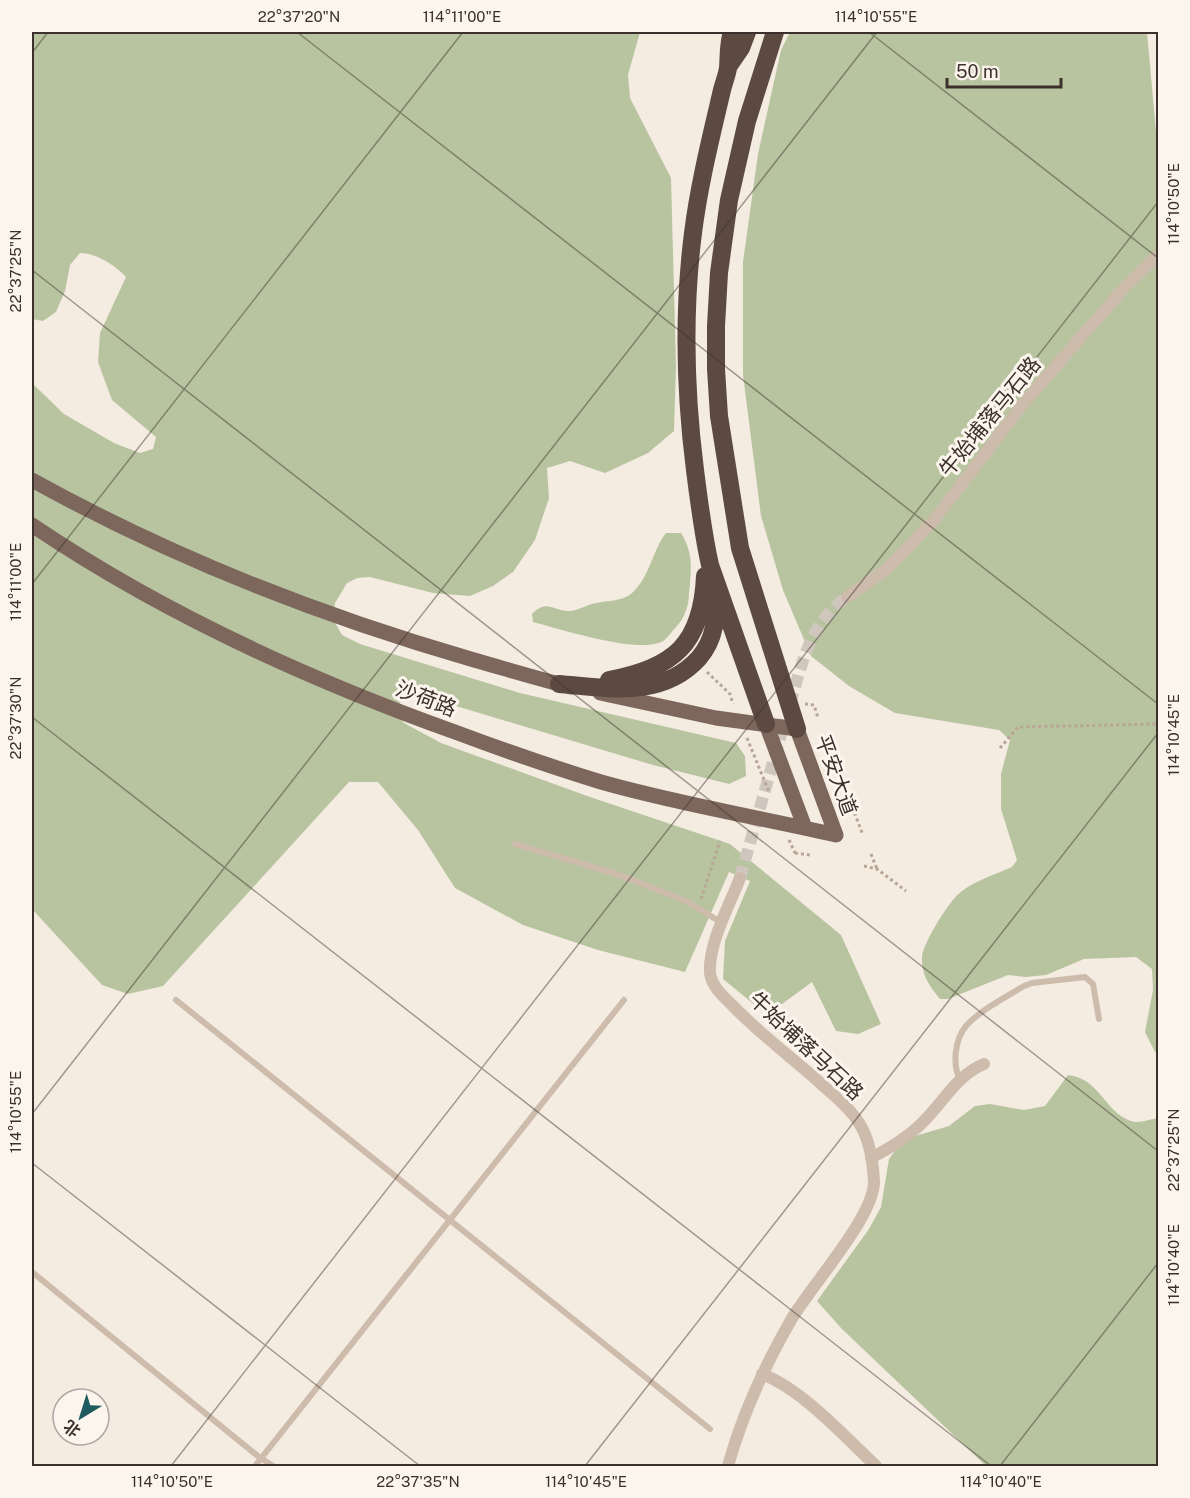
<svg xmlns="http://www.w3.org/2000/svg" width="1190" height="1498" viewBox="0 0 1190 1498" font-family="'Public Sans','Noto Sans SC',sans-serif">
<rect width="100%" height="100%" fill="#f4ebe1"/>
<!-- green -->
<path fill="#b8c4a0" d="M32,32H640L628,75L630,98L671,178L676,366L674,431L648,453L605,473L570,461L547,468L549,498L535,540L513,572L493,586L470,596L433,593L370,577L357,578L347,583L335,603L333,619L342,635L360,644L520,693L736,743L745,756L746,776L729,784L653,765L416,694H407L400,703L397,715L404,723L441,743L590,797L730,844L841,935L881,1024L858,1034L836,1031L812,982L767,1015L723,979L725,941L750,881L729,872L685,972L598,950L523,925L455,888L418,830L378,782H349L163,986L128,994L102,985L32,909V383L64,414L114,443L140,453L153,449L156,437L112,400L98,362L100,333L126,277C115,265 96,253 80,253L70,265L65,291L56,312L43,321L32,319Z
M790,32H1147L1158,154V1052H1155L1145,1032L1153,990L1152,969L1136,957L1084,959L1046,975L1026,977L1008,975L948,999H940C929,986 921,974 922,957C923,943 950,899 962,891C977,880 996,874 1012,867L1017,860L1001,809V774L1010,740L999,730L895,713L849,686L811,656L783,590L761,516L743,375V262L758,154L781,50Z
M666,533H681C694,553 691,571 689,594C689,606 684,619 676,627C672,631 668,638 663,641C640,655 560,629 533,622L532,614C547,598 554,612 570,611C580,610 588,604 597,603C609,600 621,602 632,593C650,577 652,551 666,533Z
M1068,1075C1101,1079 1104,1112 1131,1121C1138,1124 1151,1119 1158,1118V1466H986L842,1329L817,1301L869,1229L881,1207L889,1159L899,1145L912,1137L949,1126L975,1106L990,1104L1024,1110L1045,1106Z"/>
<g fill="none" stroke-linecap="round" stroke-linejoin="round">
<!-- street-tunnel -->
<path stroke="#cfc6bd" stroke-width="12" stroke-dasharray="12 6" stroke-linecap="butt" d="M790,704C802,664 810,622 847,597
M740,878L785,720"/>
<!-- path -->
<path stroke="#b9a596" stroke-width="3" stroke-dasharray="3 3" stroke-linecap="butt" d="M707,672L730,694L733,704
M805,704L814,705L818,718
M747,738L769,792
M1000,748L1018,727L1158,724
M833,757L863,835
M789,840L795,853
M795,853L810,855
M871,854L877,869
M864,866L877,869L906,891
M701,899L720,841"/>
<!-- lane -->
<path stroke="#cdbbac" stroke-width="6" d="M515,844L617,874L688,902L722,923
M176,1000L710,1429
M960,1079C952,1065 955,1039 966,1026C979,1011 1006,997 1024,986L1032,983L1085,977L1093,984L1099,1019
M32,1272L259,1457L273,1466
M255,1466L624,1000"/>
<!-- street -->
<path stroke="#cdbbac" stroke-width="12" d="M847,597L887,569L934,520L1023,404L1123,289L1158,255
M871,1158C890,1148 909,1137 924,1121C944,1101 957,1075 984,1064
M762,1374C802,1389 845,1437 876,1466
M728,1466C742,1415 764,1367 791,1320C810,1287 875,1216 874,1181C873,1163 870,1143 862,1128C852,1109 833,1095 818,1081C790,1056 759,1033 733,1006C723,996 712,987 710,973C708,944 730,904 740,878"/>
<!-- primary -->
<path stroke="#7d675c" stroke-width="15" d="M32,480C171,557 321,616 474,660C506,669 538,679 571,687
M32,525C162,613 307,679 455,732C503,750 552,767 601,782C678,804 758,817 836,835
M600,693L716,718L797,729L836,835
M766,724L805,828"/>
<!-- highway -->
<path stroke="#5c4a42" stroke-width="18" d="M732,32C728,44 729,55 728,68C727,75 724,82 722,90C711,137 699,185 693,233C683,312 685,391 695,470C699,502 703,534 710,565L766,724
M775,32L747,121L729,200L719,273L716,326V369L719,416L740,548L797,729
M728,67L741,48L747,32
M609,680C674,668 702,644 705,576
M559,684C608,688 662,699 699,658C715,639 717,618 715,593"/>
</g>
<!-- ticks -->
<path fill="none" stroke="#3b302b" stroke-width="1.5" stroke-opacity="0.45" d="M297,32L1158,704M869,32L1158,258M32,53L48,32M32,270L1158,1151M32,584L463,32M32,717L991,1466M32,1114L877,32M32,1163L420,1466M171,1466L1158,202M585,1466L1158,733M1000,1466L1158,1263"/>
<g text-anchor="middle" stroke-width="6" stroke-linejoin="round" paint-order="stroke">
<!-- street labels -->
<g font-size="21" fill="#3b302b" stroke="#fbf5ee">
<text transform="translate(990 417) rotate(-51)" y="7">牛始埔落马石路</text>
<text transform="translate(426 699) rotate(21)" y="7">沙荷路</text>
<text transform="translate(836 775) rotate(70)" y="7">平安大道</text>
<text transform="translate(806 1046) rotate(43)" y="7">牛始埔落马石路</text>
</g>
</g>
<!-- border -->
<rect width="1190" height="1498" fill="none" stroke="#fbf5ee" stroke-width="66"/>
<!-- north arrow -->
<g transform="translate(81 1417) rotate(218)"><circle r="28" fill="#fbf5ee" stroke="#aea6a0" stroke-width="1.5"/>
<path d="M0-4.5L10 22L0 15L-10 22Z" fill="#1f5a5e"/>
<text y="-9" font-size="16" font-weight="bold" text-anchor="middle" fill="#3b302b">北</text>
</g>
<!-- scale -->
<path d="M947 78v9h114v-9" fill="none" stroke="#3b302b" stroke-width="3"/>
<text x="956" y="78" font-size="18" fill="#3b302b" stroke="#fbf5ee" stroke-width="4.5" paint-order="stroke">50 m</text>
<rect x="33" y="33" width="1124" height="1432" fill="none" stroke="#3b302b" stroke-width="2"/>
<g font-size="15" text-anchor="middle" fill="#3b302b">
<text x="299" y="22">22°37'20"N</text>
<text x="462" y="22">114°11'00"E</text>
<text x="876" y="22">114°10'55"E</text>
<text transform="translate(1174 204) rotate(-90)" y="5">114°10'50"E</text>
<text transform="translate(16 271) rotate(-90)" y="5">22°37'25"N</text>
<text transform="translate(16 582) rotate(-90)" y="5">114°11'00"E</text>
<text transform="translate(16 718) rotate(-90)" y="5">22°37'30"N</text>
<text transform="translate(1174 735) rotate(-90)" y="5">114°10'45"E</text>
<text transform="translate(16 1112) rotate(-90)" y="5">114°10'55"E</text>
<text transform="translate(1174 1150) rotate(-90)" y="5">22°37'25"N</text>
<text transform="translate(1174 1265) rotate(-90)" y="5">114°10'40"E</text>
<text x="172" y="1487">114°10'50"E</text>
<text x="418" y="1487">22°37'35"N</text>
<text x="586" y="1487">114°10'45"E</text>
<text x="1001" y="1487">114°10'40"E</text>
</g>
</svg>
